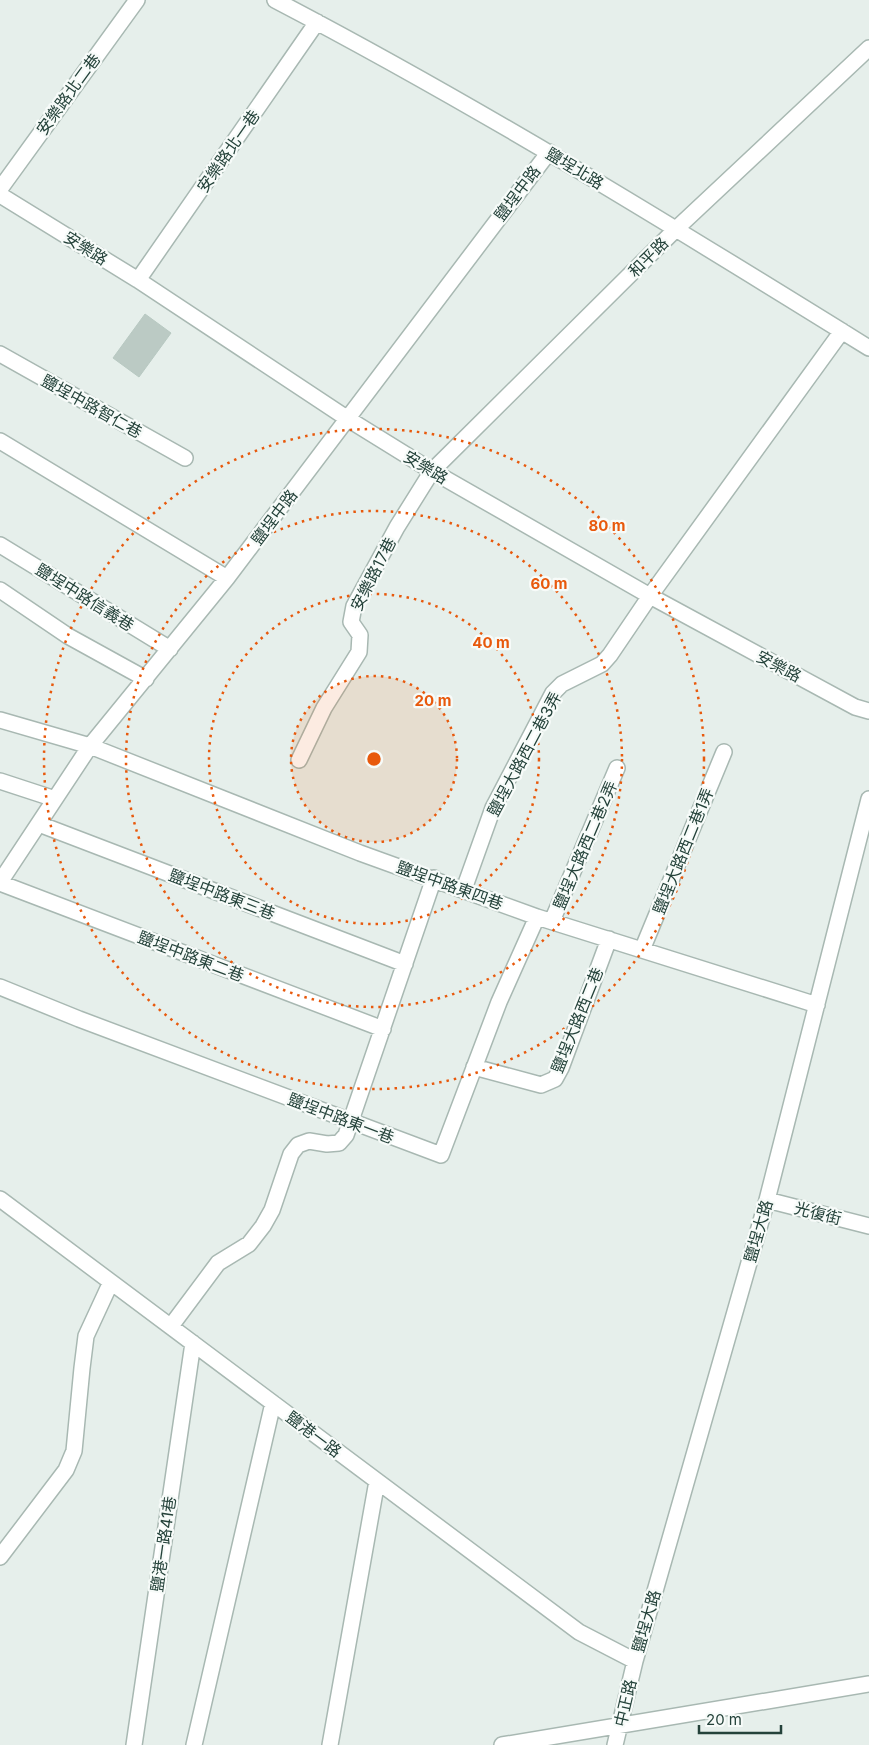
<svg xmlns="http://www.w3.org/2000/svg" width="869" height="1745" viewBox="0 0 869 1745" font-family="Inter,'Noto Sans TC',sans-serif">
<rect width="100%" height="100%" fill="#e6efeb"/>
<!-- building -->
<path fill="#bbcac4" stroke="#b8c9c2" d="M145,314L171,333L139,377L113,358Z"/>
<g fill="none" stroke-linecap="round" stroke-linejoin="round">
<!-- minor casing -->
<g stroke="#a8b8b2" stroke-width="18">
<path id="minor" d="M275,0C478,106 674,227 869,348
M0,189L137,0
M0,195L138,280L348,419L432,471L650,596L855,707L869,711
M138,280L317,22
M0,354L185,458
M0,441L227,578
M0,545L170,649
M0,590L68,636L146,679
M0,720L90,746L360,853L537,917L817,1005
M299,760L324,708L359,652L360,635L351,622L354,606L397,527L432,471L676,229L869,48
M0,781L55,799
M39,824L405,964
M0,882L90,746L227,578L549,152
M0,883L383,1029
M464,889L493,808L553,693L562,684L602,664L610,655L650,596L842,331
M552,921L617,768
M642,950L724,752
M0,987L79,1019L441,1155L499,1002L537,917
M474,1067L541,1085L555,1079L561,1068L609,939
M0,1199L579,1632L635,1661
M767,1200L869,1226
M171,1326L218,1263L249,1244L263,1226L272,1210L291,1154L298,1145L309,1141L327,1144L339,1143L346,1135L434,878
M0,1557L66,1470L74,1451L82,1368L86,1336L111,1282
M134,1745L193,1343
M194,1745L273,1403
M330,1745L377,1481
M502,1745L869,1684
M615,1745L635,1661L767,1200L869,799"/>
</g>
<!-- minor -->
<use href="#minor" stroke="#fff" stroke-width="15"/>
</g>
<!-- distance rings -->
<circle cx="374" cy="759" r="83" fill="#e8590c" fill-opacity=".12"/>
<g fill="none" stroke="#e8590c" stroke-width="2.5" stroke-dasharray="2.5 5">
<circle cx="374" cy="759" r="83"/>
<circle cx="374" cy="759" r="165"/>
<circle cx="374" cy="759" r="248"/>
<circle cx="374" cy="759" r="330"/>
</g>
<g text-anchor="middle" stroke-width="4.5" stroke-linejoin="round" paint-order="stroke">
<!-- street labels -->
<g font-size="16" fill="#24423a" stroke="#f7fbf9">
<text transform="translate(68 94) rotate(-54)" y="6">安樂路北二巷</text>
<text transform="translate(228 151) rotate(-55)" y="6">安樂路北一巷</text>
<text transform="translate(575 168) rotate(31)" y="6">鹽埕北路</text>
<text transform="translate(517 193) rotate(-53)" y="6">鹽埕中路</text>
<text transform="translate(86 248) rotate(32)" y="6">安樂路</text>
<text transform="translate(648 257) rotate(-45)" y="6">和平路</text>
<text transform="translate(92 406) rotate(29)" y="6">鹽埕中路智仁巷</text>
<text transform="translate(426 467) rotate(31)" y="6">安樂路</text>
<text transform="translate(274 517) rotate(-53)" y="6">鹽埕中路</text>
<text transform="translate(373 574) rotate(-63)" y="6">安樂路17巷</text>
<text transform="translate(85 597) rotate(32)" y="6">鹽埕中路信義巷</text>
<text transform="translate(779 666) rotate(28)" y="6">安樂路</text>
<text transform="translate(524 754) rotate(-62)" y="6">鹽埕大路西二巷3弄</text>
<text transform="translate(585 845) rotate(-67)" y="6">鹽埕大路西二巷2弄</text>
<text transform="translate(683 851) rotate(-68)" y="6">鹽埕大路西二巷1弄</text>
<text transform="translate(450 885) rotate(20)" y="6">鹽埕中路東四巷</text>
<text transform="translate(222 894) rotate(21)" y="6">鹽埕中路東三巷</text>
<text transform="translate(191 956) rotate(21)" y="6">鹽埕中路東二巷</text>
<text transform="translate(577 1020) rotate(-68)" y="6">鹽埕大路西二巷</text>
<text transform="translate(341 1118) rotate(21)" y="6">鹽埕中路東一巷</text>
<text transform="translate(818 1213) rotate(14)" y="6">光復街</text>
<text transform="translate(758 1231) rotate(-74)" y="6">鹽埕大路</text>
<text transform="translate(314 1434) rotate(37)" y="6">鹽港一路</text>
<text transform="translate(163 1544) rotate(-82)" y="6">鹽港一路41巷</text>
<text transform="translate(646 1621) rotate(-74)" y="6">鹽埕大路</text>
<text transform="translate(625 1703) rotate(-77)" y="6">中正路</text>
</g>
</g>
<circle cx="374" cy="759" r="8" fill="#e8590c" stroke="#f7fbf9" stroke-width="2.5"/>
<g font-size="15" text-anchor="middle" font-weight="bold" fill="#e8590c" stroke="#f7fbf9" stroke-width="4.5" stroke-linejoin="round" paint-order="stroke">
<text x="607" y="531">80 m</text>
<text x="549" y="589">60 m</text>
<text x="491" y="648">40 m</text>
<text x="433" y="706">20 m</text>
</g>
<!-- scale -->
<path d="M699 1725v8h82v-8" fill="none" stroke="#24423a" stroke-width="2.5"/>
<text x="706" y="1725" font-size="15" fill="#24423a" stroke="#f7fbf9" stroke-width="4" paint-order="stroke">20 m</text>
</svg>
